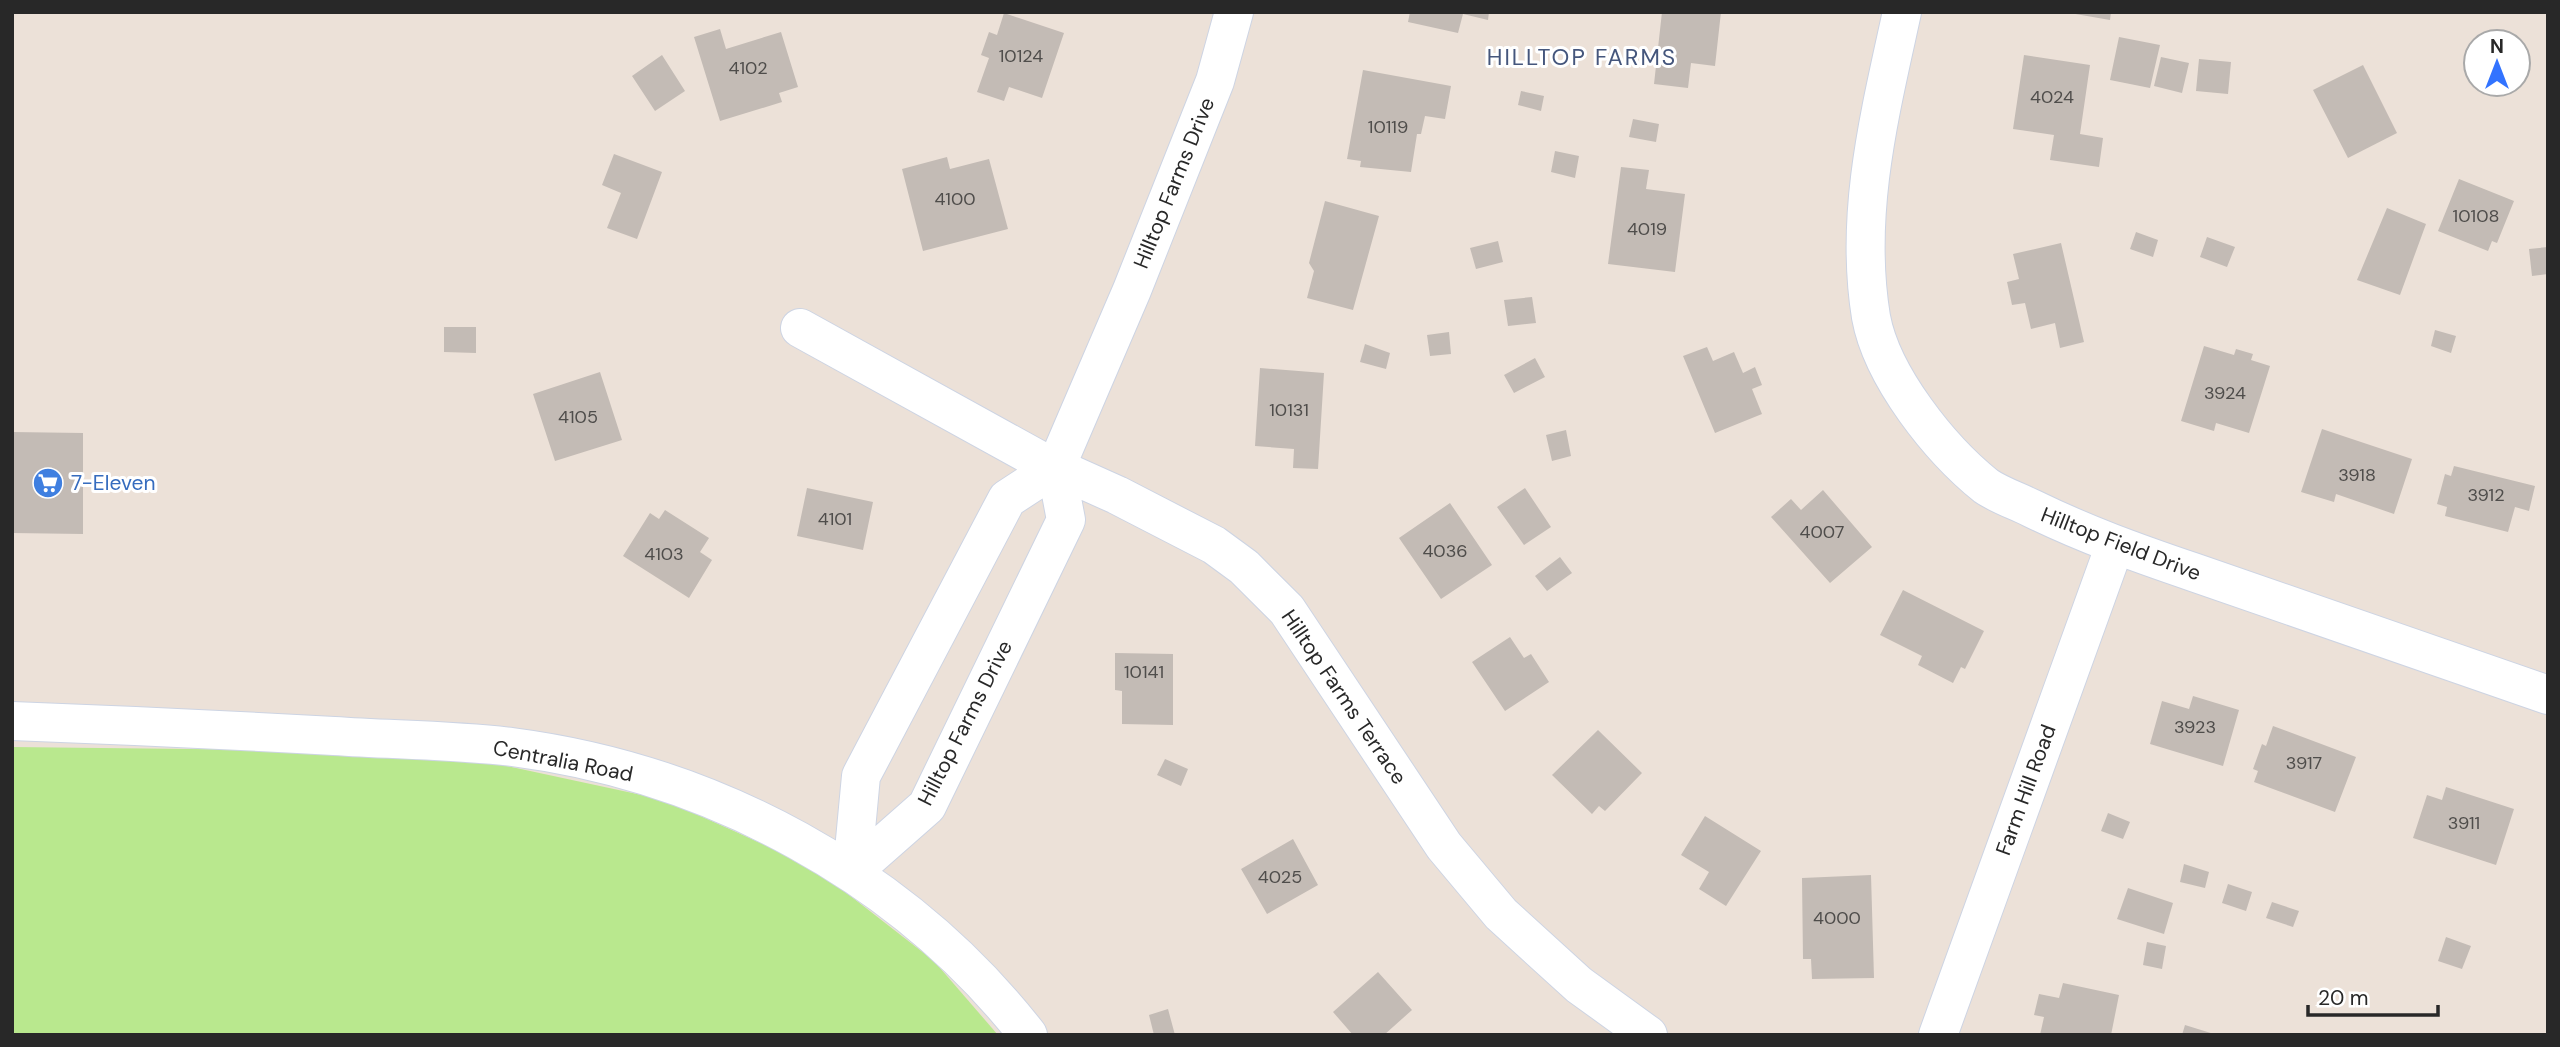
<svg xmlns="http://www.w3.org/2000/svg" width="2560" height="1047" viewBox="0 0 2560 1047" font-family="'DM Sans',sans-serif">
<rect width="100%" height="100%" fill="#ece1d8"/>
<!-- green -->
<path fill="#b9e88e" d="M12,747L356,751L502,765L665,800L812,866L934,961L998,1035H12Z"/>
<!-- building -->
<path fill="#c3bbb5" d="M1410,12H1489L1488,20L1463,14L1458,33L1408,22Z
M1662,12H1721L1715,66L1691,63L1688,88L1654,84Z
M2064,12H2111L2110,20Z
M1004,13L1064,33L1042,98L1009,87L1004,101L977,92L989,58L981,55L989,32L997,35Z
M720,29L726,49L781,32L798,87L779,93L782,102L720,121L694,37Z
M2119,37L2160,45L2150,88L2110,80Z
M662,55L685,91L655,111L632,76Z
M2024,55L2090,65L2080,134L2103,138L2099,167L2050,160L2054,135L2013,129Z
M2161,57L2189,63L2182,93L2154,86Z
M2199,59L2231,62L2228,94L2196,91Z
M2363,65L2397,133L2348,158L2313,90Z
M1363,70L1451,86L1445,119L1425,116L1421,134H1417L1411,172L1360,167L1361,161L1347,159Z
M1521,91L1544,96L1541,111L1518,105Z
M1633,119L1659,124L1656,142L1629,137Z
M1555,151L1579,156L1575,178L1551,172Z
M614,154L662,172L637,239L607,228L621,193L602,185Z
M947,157L950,169L989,159L1008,229L923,251L902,169Z
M1621,167L1649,170L1646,189L1685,194L1675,272L1608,264Z
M2459,179L2514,201L2497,243L2492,241L2488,251L2438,231Z
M1325,201L1379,216L1353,310L1307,298L1314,271L1309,263Z
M2387,208L2426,224L2400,295L2357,280Z
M2136,232L2158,240L2153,257L2130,249Z
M2207,237L2235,247L2227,267L2200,257Z
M1498,241L1503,262L1476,269L1470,248Z
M2061,243L2084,342L2060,348L2055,323L2031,329L2025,303L2012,305L2007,282L2019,279L2013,254Z
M2548,247V274L2532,276L2529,249Z
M1532,297L1536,323L1508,326L1504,300Z
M444,327H476V353L444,352Z
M2435,330L2456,336L2451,353L2431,346Z
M1449,332L1451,354L1430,356L1427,335Z
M1365,344L1390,353L1386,369L1360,362Z
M2204,346L2234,355L2236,349L2253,354L2251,360L2270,366L2249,433L2216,423L2214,431L2181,421Z
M1707,347L1713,361L1734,352L1743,373L1755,367L1762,385L1752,389L1762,414L1715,433L1683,356Z
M1535,358L1545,377L1514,393L1504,375Z
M1260,368L1324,373L1318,469L1293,468L1294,449L1255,446Z
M600,372L622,440L555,461L533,394Z
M2322,429L2412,459L2394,514L2336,494L2334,502L2301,492Z
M1566,430L1571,456L1552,461L1546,435Z
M12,432L83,433V534L12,533Z
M2454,466L2535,486L2529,511L2515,507L2508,532L2445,516L2447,507L2437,504L2445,474L2451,476Z
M807,488L873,502L863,550L797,536Z
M1525,488L1551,527L1524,545L1497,507Z
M1823,490L1872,547L1830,583L1771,517L1791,499L1801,510Z
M1450,503L1492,565L1441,599L1399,538Z
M665,510L709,538L700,552L712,560L689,598L623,556L650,513L659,519Z
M1560,557L1572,573L1547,591L1535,576Z
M1903,590L1984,631L1965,669L1961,667L1953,683L1918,665L1922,656L1880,635Z
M1510,637L1524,658L1531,654L1549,682L1505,711L1472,662Z
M1115,653L1173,654V725L1122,724V691L1115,690Z
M2193,696L2239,710L2223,766L2150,744L2162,701L2189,709Z
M2273,726L2356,757L2335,812L2254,782L2258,771L2253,769L2262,744L2266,746Z
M1598,730L1642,773L1605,811L1599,806L1592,814L1552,775Z
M1165,759L1188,769L1181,786L1157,775Z
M2446,787L2514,809L2496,865L2413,838L2427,795L2442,800Z
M2108,813L2130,822L2123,839L2101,831Z
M1705,816L1761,851L1726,906L1699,889L1709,872L1681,855Z
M1293,839L1318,885L1267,914L1241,869Z
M2184,864L2209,872L2205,888L2180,882Z
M1871,875L1874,978L1812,979L1811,959H1803L1802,878Z
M2228,884L2252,892L2246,911L2222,903Z
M2128,888L2173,903L2164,934L2117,919Z
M2272,902L2299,911L2293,927L2266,918Z
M2446,937L2471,946L2462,969L2438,961Z
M2147,942L2166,946L2162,969L2143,965Z
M1378,972L1412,1010L1384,1035H1353L1333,1012Z
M2063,983L2119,995L2111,1035H2040L2044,1017L2034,1015L2039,994L2059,998Z
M1168,1009L1175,1035H1154L1149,1015Z
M2185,1025L2214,1034V1035H2182Z"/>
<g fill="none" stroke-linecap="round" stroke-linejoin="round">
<!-- minor casing -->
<g stroke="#cdd4e3" stroke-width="40">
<path id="minor" d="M1902,12C1880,113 1854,213 1871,317C1882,377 1940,449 1986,486C1999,495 2017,501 2031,508C2084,534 2137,553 2193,572C2311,613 2429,654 2548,695
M800,328L1039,460L1117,495L1214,545L1244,567L1287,610L1444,846L1501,914L1579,985L1648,1035
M12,721C120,725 227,730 334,736C393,740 453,740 512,747C712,773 903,875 1028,1035
M852,872L927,806L1066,520L1056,467L1132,290L1215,81L1234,12
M852,872L861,776L1007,499L1056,467
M1938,1035L2115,545"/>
</g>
<!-- minor -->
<use href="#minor" stroke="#fff" stroke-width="38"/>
</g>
<!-- icons -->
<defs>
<g id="supermarket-disc" transform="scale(1.575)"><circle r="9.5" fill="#3f7fe0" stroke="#fff"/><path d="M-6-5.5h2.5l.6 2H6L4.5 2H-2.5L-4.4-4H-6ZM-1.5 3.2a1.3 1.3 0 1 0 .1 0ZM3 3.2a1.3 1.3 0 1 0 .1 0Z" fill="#fff"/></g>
</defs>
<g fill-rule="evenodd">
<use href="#supermarket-disc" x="48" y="483"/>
</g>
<g text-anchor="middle" stroke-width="6" stroke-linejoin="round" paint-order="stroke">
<!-- number labels -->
<g font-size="18" fill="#4f4d4b">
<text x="1021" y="62">10124</text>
<text x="748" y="74">4102</text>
<text x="2052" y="103">4024</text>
<text x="1388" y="133">10119</text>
<text x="955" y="205">4100</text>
<text x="2476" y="222">10108</text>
<text x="1647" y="235">4019</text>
<text x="2225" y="399">3924</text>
<text x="1289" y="416">10131</text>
<text x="578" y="423">4105</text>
<text x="2357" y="481">3918</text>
<text x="2486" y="501">3912</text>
<text x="835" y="525">4101</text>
<text x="1822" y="538">4007</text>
<text x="1445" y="557">4036</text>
<text x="664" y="560">4103</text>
<text x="1144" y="678">10141</text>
<text x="2195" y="733">3923</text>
<text x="2304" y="769">3917</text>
<text x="2464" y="829">3911</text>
<text x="1280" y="883">4025</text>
<text x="1837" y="924">4000</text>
</g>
<!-- street labels -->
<g font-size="21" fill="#282828" stroke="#fff">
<text transform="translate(1174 183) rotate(-68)" y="7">Hilltop Farms Drive</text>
<text transform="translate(2121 544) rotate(21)" y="7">Hilltop Field Drive</text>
<text transform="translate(1344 697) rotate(56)" y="7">Hilltop Farms Terrace</text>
<text transform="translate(965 723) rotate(-63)" y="7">Hilltop Farms Drive</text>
<text transform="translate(563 761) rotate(11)" y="7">Centralia Road</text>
<text transform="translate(2026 790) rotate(-70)" y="7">Farm Hill Road</text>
</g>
<!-- shop labels -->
<g font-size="21" fill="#366cbe" stroke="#fff" text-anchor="start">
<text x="71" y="490">7-Eleven</text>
</g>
<!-- neighbourhood labels -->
<g font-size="23" letter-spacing="2" fill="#45567c" stroke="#fff">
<text x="1582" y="65">HILLTOP FARMS</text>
</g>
</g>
<!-- border -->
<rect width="2560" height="1047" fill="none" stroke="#282828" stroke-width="28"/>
<!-- north arrow -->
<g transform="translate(2497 63)"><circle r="33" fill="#ffffff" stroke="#a9a9a9" stroke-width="2"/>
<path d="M0-5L12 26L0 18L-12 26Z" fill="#3273ff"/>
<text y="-10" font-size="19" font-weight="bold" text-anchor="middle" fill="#282828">N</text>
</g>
<!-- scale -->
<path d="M2308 1005v10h130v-10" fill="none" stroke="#282828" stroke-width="3.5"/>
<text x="2318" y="1005" font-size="21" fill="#282828" stroke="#ffffff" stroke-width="5" paint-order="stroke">20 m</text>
</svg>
